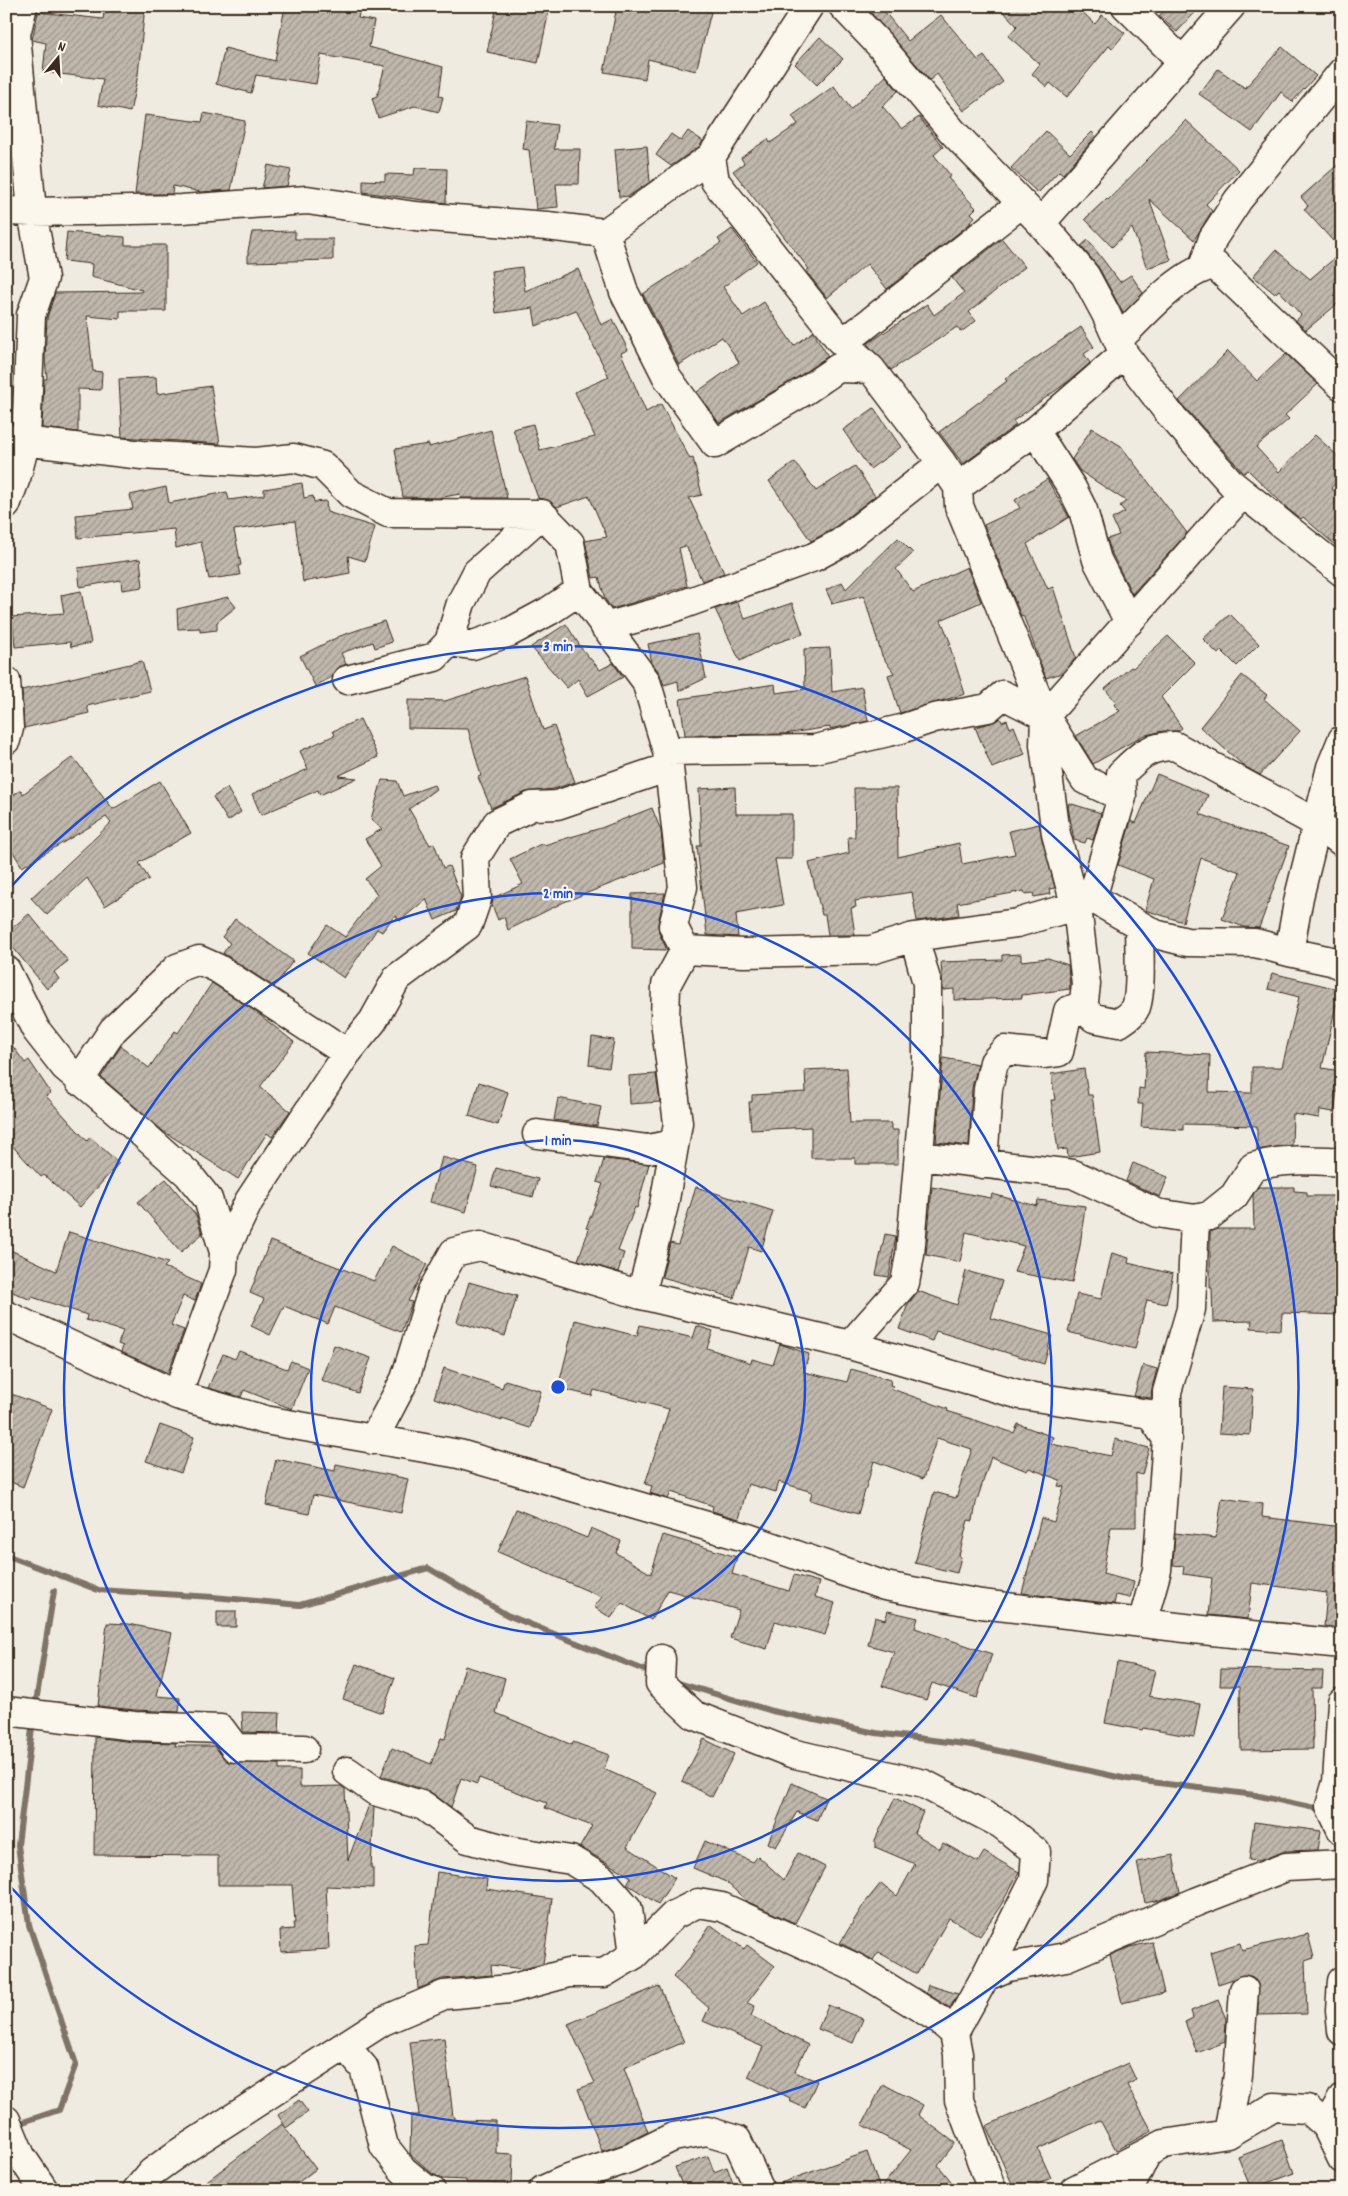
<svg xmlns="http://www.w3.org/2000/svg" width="1348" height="2196" viewBox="0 0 1348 2196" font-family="Dekko,sans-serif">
<defs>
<pattern id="building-hatch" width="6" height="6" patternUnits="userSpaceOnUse" patternTransform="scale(1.25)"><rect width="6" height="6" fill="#c0b8ad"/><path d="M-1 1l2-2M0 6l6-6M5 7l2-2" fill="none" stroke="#9d968c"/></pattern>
</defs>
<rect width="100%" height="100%" fill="#f0ebe0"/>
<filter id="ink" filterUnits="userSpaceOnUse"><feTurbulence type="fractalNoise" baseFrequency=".02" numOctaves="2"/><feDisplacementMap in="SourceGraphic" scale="10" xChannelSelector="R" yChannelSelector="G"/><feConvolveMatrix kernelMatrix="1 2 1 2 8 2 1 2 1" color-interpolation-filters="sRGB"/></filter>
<g filter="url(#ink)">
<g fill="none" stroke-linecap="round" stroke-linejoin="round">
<!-- stream -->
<path stroke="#7f7367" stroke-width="6" d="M6,1555L98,1590L213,1597L300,1605L428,1568L507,1615L654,1674
M672,1681L772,1711L876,1733L972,1745L1127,1779L1255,1795L1324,1810
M35,1708L54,1591
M14,2125L59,2110L76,2064L29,1925L18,1845L33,1720"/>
</g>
<!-- building -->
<path fill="url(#building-hatch)" stroke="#3b2a1e" d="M105,6H145L138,75L130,112L98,105L103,79L43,72L46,43L32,40L38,12L103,19Z
M285,6H345L360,9L358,18L374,21L369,47L443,67L439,96L443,97L439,112L415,106L378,118L372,98L377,96L385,66L321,55L316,84L256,75L251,93L216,84L225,48L275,61Z
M497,6H550L538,63L487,52Z
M617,6H642L673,11L674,6H685L711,12L696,71L648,59L645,79L604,72Z
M865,6H880L908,41L941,15L978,60L984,56L1003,82L964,111L937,74L930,80Z
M998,6H1076L1095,24L1102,15L1125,33L1112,49L1109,46L1067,97L1050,83L1047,87L1032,74L1040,64L1008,36L1017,26Z
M1168,6H1201L1177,32L1159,16Z
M820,37L843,59L817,85L795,64Z
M1282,47L1316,76L1292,102L1281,92L1252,132L1199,94L1218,69L1245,88Z
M886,76L898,91L882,106L902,129L919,117L943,147L934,155L951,176L948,178L976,208L971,213L975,217L969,222L971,223L887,289L867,264L827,298L806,271L809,269L733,171L744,163L741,158L756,147L768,139L770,143L798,124L792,116L834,86L851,109Z
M204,113L245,121L231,190L201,192L173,186L172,194H135L145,115L202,122Z
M1186,120L1239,170L1206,204L1212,211L1194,240L1149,199L1171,260L1147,268L1132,228L1112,247L1085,219L1107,198L1108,200Z
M526,121L557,125L554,149H580L579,184H556L558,207L536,209L529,150L523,149Z
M688,131L703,141L700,146L671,166L656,155L671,134L681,141Z
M1046,131L1070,154L1092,132L1096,136L1063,174L1059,171L1038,193L1011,168Z
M647,146L650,182L629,196L619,197L615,149Z
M1342,161V233L1333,241L1304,209L1308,206L1301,197Z
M268,165L291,170L287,186L262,188Z
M415,168L447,169L446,203L363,192V180L385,181V174L414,175Z
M732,229L757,262L723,287L743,316L764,302L794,346L813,332L828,356L798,377L719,423L697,392L739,362L722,337L679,365L643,294L721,243L718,239Z
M295,231V239H333V260L248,262V251L252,232Z
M67,232L125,237V245H166V311H120V319L87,316L93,371L102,372L101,390L78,389V432L42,428L44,379H47L45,359L47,318L55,293L141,292L142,290L91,277L92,264L64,261Z
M1002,239L1025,267L969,312L976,321L961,332L957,327L891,370L867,344L927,304L934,315L964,293L952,278Z
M1088,240L1120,282L1131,275L1143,293L1123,313L1099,268L1081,246Z
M1276,250L1310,279L1342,252V300L1306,330L1296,321L1301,315L1279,290L1275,294L1253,276Z
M522,267L525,291L578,269L601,325L613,319L628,350L621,353L646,412L661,404L690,459L693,458L702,495L689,498L724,573L702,581L686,546L679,548L687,586L612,609L605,599L599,577L593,578L585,541L607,537L589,496L557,507L548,500L538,498L513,429L533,424L540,450L595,437L575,392L609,377L576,310L536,326L533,308L496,313L491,271Z
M1081,327L1094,347L1084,354L1090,363L1069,381L1013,421L1016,425L963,464L939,432L1007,381L1005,379Z
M1228,351L1257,381L1286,354L1318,384L1285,415L1289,419L1256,447L1279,472L1315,435L1342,460V476L1331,488L1342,498V551L1303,517L1301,519L1289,510L1248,470L1244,473L1179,401Z
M156,377L157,394L211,386L220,444L122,437L119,379Z
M6,382H13L11,424L10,404H6Z
M874,408L901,447L870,469L843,430Z
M1092,428L1121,446L1187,533L1132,594L1112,554L1107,539L1119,535L1112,519L1125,512L1120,506L1126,501L1080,471L1072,459Z
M491,430L507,498H461L460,494L438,498L403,497L395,449L429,444V447Z
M795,462L816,491L855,466L875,496L831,530L811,541L769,481Z
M1047,479L1069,517L1027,544L1048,589L1053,587L1076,658L1062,673L1046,678L1023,615L1021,616L984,525L1020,508L1015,500Z
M302,483L304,498L313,496L314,502L326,501L327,512L375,527L365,561L348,556L350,573L303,582L295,521L234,530L241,565L238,566L240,575L209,579L201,542L176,548L174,529L78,538L76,515L133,509L130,495L166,487L169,503L227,492L229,500L264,495V489Z
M898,538L913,553L896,569L913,592L967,567L981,602L941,620L951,644H949L965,694L900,713L888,675L894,673L882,656L864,596L831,604L832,603L826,590L842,582L846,589Z
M140,559L143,587L122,590L121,580L80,587L78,568Z
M81,591L91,643L71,647L70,642L15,647L12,617L64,613L61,595Z
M228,597L236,607L217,622V630L200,632V628L178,629L177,609Z
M737,602L745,619L792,603L803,634L773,644L740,661L715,609Z
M1230,614L1259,644L1237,666L1221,650L1218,654L1203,639Z
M384,621L392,642L375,648L373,642L341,653L346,664L336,669L332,677L315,686L300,656L340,636Z
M566,624L582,649L600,670L613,663L623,677L588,696L578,679L567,688L531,647Z
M697,634L706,678L679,691L678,681L664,685L659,672L652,663L648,644Z
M1168,636L1195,663L1161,697L1182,728L1178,731H1163L1142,736L1093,764L1076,736L1120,711L1114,705L1116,702L1105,689L1131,667L1133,668Z
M830,648L832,692L862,687L868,721L830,729V727L784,734L685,735L680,699L775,684L776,693L805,689L804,649Z
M142,661L150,691L87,706L89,713L24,728L22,690Z
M1242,675L1267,695L1264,699L1300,731L1260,775L1244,766L1200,727Z
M525,676L543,730L554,726L575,782L554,789L526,792L491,808L478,777L481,776L468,729L408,728V700L445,701Z
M1000,718L1002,722L1007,720L1010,728L1014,726L1025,754L992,768L975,727L991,723Z
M360,719L378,757L338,776L357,778L320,795L318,790L261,815L252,794L308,769L300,751L335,735L333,731Z
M73,757L113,809L160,781L191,833L139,863L149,879L105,906L87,878L47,915L31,898L111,823L106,817L22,867L6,840V799L21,790L23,794Z
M1157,774L1208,795L1200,814L1289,846L1259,928L1244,927L1222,919L1240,872L1201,858L1183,922L1145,910L1154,879L1118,865L1131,821L1136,823Z
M382,780L397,781L403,796L434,785L436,789L409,809L430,845L434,843L443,868L449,866L461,897L456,911L435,920L426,899L400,921L395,915L382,932L377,929L344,978L308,953L327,925L345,937L377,894L365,879L381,866L365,839L382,829L371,819Z
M735,787L736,814H792V859H775L783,905L736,914L738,937L707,935L697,846H701L699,789Z
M227,788L241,812L228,821L213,797Z
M854,788H897L898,857L959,843L962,864L1015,854L1009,831L1039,824L1055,888L1049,889L1050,894L1034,897L1033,893L1025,894L1024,891L957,903L959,915L917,921L912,892L855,901L856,907L851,908L855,935H828L825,915H822L809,863L849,853L848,837H855Z
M1069,803L1101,813L1093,840L1087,838L1085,843L1074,840L1068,807Z
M652,808L661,831L664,863L564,902L508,930L504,917L498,920L492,905L493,898L523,884L510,859L543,843L544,845L601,828Z
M665,893L658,923L659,933L667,950L632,949V894Z
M29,914L68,961L54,972L59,979L47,989L6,939V933Z
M235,919L293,961L274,987L223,953L230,943L222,937Z
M1021,954V961L1048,958L1068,965L1070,989L1022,995V998L954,1000V989L943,990L941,962L1002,960V955Z
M1272,973L1342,990V1006L1336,1005L1322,1068L1340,1071L1334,1112L1320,1110L1319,1118L1293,1114L1292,1145L1257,1150V1126L1183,1124V1130L1141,1127L1143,1104H1138L1139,1088L1144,1089L1146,1052L1210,1055L1209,1092L1252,1093V1067H1282L1299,997L1268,989Z
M212,983L256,1012L294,1042L260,1087L290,1111L272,1137L267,1133L238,1179L163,1131L101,1077L121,1046L149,1068L175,1031L178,1033Z
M6,1037L25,1063L29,1060L51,1093L46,1096L87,1141L90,1137L119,1163L80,1207L44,1175L41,1177L6,1139Z
M592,1037L614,1040L609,1068L589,1065Z
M943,1058L978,1064L972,1088L969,1146L936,1142Z
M847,1068L850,1123H891V1130H898V1164H855V1158H811V1127L751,1130L749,1102H752V1095L806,1092L805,1070Z
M1084,1069L1088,1095H1092L1100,1152L1068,1157L1067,1149L1058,1150L1051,1100H1055L1051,1074Z
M656,1074L660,1102L630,1104L629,1076Z
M479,1082L508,1092L498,1125L469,1116Z
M558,1098L601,1107L597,1126L554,1120Z
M442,1157L478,1167L466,1212L430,1202Z
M604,1159L649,1164L637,1208L635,1207L618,1251L624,1253L618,1272L578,1260L589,1229L586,1228L603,1184L597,1182Z
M1133,1163L1168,1177L1160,1197L1126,1181Z
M496,1168L538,1179L533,1197L491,1186Z
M166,1179L196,1215L202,1234L181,1252L138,1202Z
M696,1187L773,1211L761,1251L749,1247L734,1298L662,1277L670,1243L678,1245Z
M932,1187L991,1198L992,1194L1037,1206L1038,1200L1085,1206L1080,1246L1072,1283L1014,1272L1024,1246L966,1232L960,1262L926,1255Z
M1258,1187H1294V1191L1307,1192V1196H1342V1315L1282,1313L1281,1330L1251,1328L1252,1321L1213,1322L1212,1288H1210V1232L1218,1229H1254L1253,1195Z
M69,1232L168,1263L164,1267L201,1284L195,1301L183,1296L171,1325L184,1330L168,1373L121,1352L123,1346L118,1344L123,1331L86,1320L87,1315L32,1297L31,1300L6,1289V1248L56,1271Z
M885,1234L896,1236L889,1277L876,1275Z
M270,1241L374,1281L392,1246L427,1264L408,1301L412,1302L401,1332L335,1307L328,1324L284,1306L270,1335L251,1326L264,1299L250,1293Z
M1112,1253L1129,1258L1128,1263L1173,1274L1166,1304L1147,1300L1135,1349L1068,1332L1077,1294L1101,1299Z
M966,1271L1002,1281L991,1318L1052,1335L1044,1364L936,1331L932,1341L899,1329L908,1304L918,1291L957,1305Z
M469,1282L517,1296L505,1336L457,1322Z
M575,1320L637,1336L640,1325L693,1338L697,1326L713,1331L707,1348L751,1363L752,1359L773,1365L780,1344L809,1354L804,1372L847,1382L851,1369L891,1380L890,1385L893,1386L892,1389L948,1409L947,1411L1014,1433L1018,1424L1053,1437L1051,1444L1111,1456L1115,1439L1149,1448L1142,1475L1136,1473V1527H1111L1103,1574L1134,1582L1130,1598L1116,1595L1114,1604L1022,1593L1041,1518L1054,1522L1064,1487L1058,1486L1060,1480L1029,1468L1027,1471L991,1457L976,1503L973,1521L968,1520L959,1556L961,1557L957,1573L915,1563L934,1492L956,1498L972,1449L937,1438L923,1479L874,1461L858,1514L810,1500L812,1492L779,1482L776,1492L748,1484L739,1519L712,1511L713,1506L671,1492L668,1499L650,1493L652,1486L645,1484L669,1409L594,1390L592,1396L558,1388Z
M334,1345L371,1358L358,1393L321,1380Z
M239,1351L287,1369L291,1361L308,1368L292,1409L244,1390L241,1397L208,1388L223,1354L235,1359Z
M1143,1365L1157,1369L1152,1388L1151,1398L1134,1396Z
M444,1368L502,1388L505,1380L541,1391L530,1428L502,1419V1421L434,1398Z
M1222,1387L1253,1389L1250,1435L1219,1433Z
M6,1392L52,1409L23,1487L6,1480Z
M160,1425L194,1437L181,1473L146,1461Z
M276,1459L335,1471L336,1464L408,1479L401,1513L313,1495L309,1514L266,1505Z
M1222,1498L1263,1504L1262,1517L1342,1527V1628L1324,1626L1327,1593L1252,1583L1248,1619L1208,1615L1212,1578L1183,1574L1184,1566L1173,1565L1175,1533L1216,1538Z
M516,1509L587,1538L591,1528L621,1541L616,1553L651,1574L663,1535L737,1557L732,1574L789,1591L794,1575L819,1582L815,1597L835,1603L825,1635L775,1621L767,1649L730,1638L739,1610L668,1590L651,1620L622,1603L611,1618L594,1607L602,1597L498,1552Z
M217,1611H236V1627H217Z
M888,1611L918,1618L915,1628L992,1654L977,1698L932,1683L926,1700L882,1686L894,1652L868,1645L875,1617L885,1620Z
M107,1623L129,1624L172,1633L157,1696L180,1698L179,1712L135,1710L98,1706Z
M1117,1662L1155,1670L1149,1696L1200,1704L1194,1737L1143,1728L1142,1730L1105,1723Z
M356,1664L395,1678L382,1713L343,1699Z
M465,1666L505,1678L496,1713L572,1745L573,1742L609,1755L604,1769L657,1793L627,1847L675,1878L658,1904L627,1884L631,1877L580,1847L592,1826L545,1808L547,1803L479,1778L477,1784L461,1778L451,1807L429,1791L381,1776L392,1748L431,1764L441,1738L445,1739Z
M1221,1669L1323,1671L1322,1688H1312L1313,1749L1241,1750L1240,1686H1220Z
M242,1712L280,1713L279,1733L243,1732Z
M95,1737L132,1742L176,1743L175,1746H214L228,1762L279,1764V1770H300V1787L341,1786L345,1789L348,1860L369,1805L374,1807L371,1868H373V1888L326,1886L329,1949L281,1952L280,1930L294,1929L293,1923H295L292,1885H218V1856L94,1855Z
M704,1739L734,1754L712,1797L682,1781Z
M792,1783L826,1798L817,1820L797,1812L776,1847L768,1843Z
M895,1798L923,1812L914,1833L940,1849L943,1843L978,1862L984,1852L1019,1872L1001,1905L980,1936L949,1918L917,1974L878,1952L873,1960L840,1943L864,1904L881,1883L897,1896L915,1864L875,1847V1840Z
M1254,1822L1321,1831L1318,1850L1285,1851L1259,1861L1249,1860Z
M705,1841L753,1862L758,1856L784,1880L798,1853L825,1867L795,1923L748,1902L726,1882L693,1868Z
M1173,1855L1180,1892L1160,1900L1145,1903L1137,1862Z
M437,1872L487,1879L486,1889L552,1899L543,1964L523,1969L491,1965L492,1975L442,1979L418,1989L415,1946L428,1945Z
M711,1925L744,1949L747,1945L775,1966L747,2003L755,2006L751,2016L808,2045L794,2072L817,2081L805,2108L789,2101L790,2098L748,2077L763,2047L703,2021L709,2008L673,1977L695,1951L693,1950Z
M1308,1934L1314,1958L1305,1961L1307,2014L1258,2015V1984L1253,1977L1246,1975L1218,1984L1210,1952L1240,1943L1242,1950Z
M1152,1942L1164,1993L1122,2003L1110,1955L1130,1947Z
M928,1985L958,1994L950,2008L926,1993Z
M659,1986L684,2042L624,2068L648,2132L624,2144L602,2151L578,2089L595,2083L568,2024Z
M1218,2000L1226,2019L1225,2042L1197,2053L1185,2022L1193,2018L1191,2011Z
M828,2005L863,2019L853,2043L818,2029Z
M444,2038L453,2117H455V2120L496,2121V2153L513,2154L512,2184L466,2183V2180L442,2179L433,2174L410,2154L411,2115H419L410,2042Z
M1128,2063L1136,2080L1127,2085L1152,2131L1116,2150L1100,2120L1038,2149L1051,2178L1026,2190H1015L986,2126Z
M883,2084L923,2105L918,2115L955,2143L938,2165L958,2190H775V2185L867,2152L880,2189L911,2150L862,2125Z
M299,2100L308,2112L286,2128L278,2115Z
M282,2124L316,2169L288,2190H195Z
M1282,2140L1294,2173L1251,2189L1238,2157Z
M708,2156L714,2172L727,2167L734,2186L725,2190H684L675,2167Z"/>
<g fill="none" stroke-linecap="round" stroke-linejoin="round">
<!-- minor casing -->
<g stroke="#3b2a1e" stroke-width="31">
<path id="minor" d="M843,6L879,44L952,131L1041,223L1085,275L1106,314L1124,354L1168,412L1233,485L1342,572
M1126,6L1182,61
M711,157L715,181L840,340L871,369L942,463L958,487L959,506L1045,716L1085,780L1122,797
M6,211L32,212L182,209L307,200L415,216L547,226L605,233L711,157L809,6
M1041,223L1231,6
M605,233L624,292L667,377L715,444L806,390L838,368L871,369
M1203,267L1213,238L1238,200L1342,72
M1119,339C1142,316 1182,270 1215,265L1342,386
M840,340L856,333L1022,203
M1035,431L1072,488L1083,510L1097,560L1129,622
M6,439L142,455L256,462L294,458L323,466L351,494L388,513L542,514L570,543L579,591L646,681L667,751L683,887L673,926L685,950L744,953L871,950L914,937L1017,923L1075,906L1092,898L1155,934L1187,942L1255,943L1289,952
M958,487L1035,431L1124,354
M6,505L17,475L26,440L31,315L44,278L32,212L16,34L23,6
M605,627L673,608L814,557L840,543L942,463
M449,642L473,645L510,632L549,611L579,591
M347,680L435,657L449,642L461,603L477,572L542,514
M6,681L9,728L6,740
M1342,740L1331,767L1299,897L1289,952L1331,961L1342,966
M667,751L815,749L901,729L934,718L988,708L1003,695L1045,716
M1092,898L1122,797L1121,774C1139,756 1148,746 1175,746L1318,824L1342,842
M6,970L36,1030L65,1067L118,1112L188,1174L208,1199L224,1252L223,1270L177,1395
M1080,1006L1094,1018L1119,1023C1125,1019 1133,1014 1136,1007C1142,991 1139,944 1139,925
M79,1081L113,1030L177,968L199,960L217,968L347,1053
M537,1134L648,1149L674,1144
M919,1156L1073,1174L1157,1213L1195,1219L1209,1216L1234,1196L1253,1167C1283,1158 1310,1160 1342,1162
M983,1164L988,1089L994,1062L1005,1050L1043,1054L1059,1052L1068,1011L1080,1006L1084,1001L1086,984L1078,915L1056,834L1044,745L1045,716L1243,493
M224,1252L249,1201L347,1053L373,1021L397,978L468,925L477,899L475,858L497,823L532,806L557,805L669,767
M641,1295L664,1205L678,1123L665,1021L666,985L685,950
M6,1315L177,1395L265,1420L459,1454L748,1538L885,1586L981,1604L1202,1630L1342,1644
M850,1345L905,1283L910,1255L927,1061V983L914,937
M373,1440L405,1379L432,1291L454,1252L480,1246L641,1295L850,1345L1021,1395L1150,1414L1167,1439
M1142,1623L1157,1570L1167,1439V1392L1191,1309L1195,1219
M661,1659L660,1683L694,1715L791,1753L924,1784L1001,1824L1036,1852L1034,1880L985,1977
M1342,1702L1337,1782L1330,1806L1342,1831
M6,1711L134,1726L221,1729L235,1748L304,1749
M347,1771L375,1791L424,1806L468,1839L512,1851L571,1860L602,1879L628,1909L634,1955
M1342,1981L1340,2010L1342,2031
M954,2033L985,1977L1008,1967L1066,1957L1196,1902L1286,1867L1342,1864
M345,2046L364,2068L384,2146L403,2170L426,2189L431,2190
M6,2120L21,2156L44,2190
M1326,2126L1342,2099
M1228,2134L1238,2075L1244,1990
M137,2190L152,2172L177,2154L383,2021L444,1995L510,1989L568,1973H604L634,1955L674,1915L698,1903L722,1907L856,1968L937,2018L954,2033L958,2054L959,2100L992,2190
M543,2190L563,2181L630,2158L673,2137L707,2131L737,2140L760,2190
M1074,2190L1164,2144L1228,2134L1274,2107L1307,2109L1326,2126L1342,2159
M1129,2190L1147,2153"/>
</g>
<!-- minor -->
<use href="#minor" stroke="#fbf7ec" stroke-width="28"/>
</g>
</g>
<!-- distance rings -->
<g fill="none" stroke="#1d4ed8" stroke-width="2.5">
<circle cx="558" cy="1387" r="247"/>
<circle cx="558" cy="1387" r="494"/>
<path d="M7 891A741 741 0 1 1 7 1883"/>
</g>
<circle cx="558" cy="1387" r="8" fill="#1d4ed8" stroke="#fbf7ec" stroke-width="2.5"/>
<g font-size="15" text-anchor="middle" font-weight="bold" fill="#1d4ed8" stroke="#fbf7ec" stroke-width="4.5" stroke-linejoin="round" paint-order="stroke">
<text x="558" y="651">3 min</text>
<text x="558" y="898">2 min</text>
<text x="558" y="1145">1 min</text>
</g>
<!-- margin -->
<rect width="1348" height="2196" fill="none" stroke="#fbf7ec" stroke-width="25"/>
<rect x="12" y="12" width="1323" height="2171" fill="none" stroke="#3b2a1e" stroke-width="2" filter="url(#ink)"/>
<!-- north arrow -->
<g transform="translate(58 58) rotate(18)" stroke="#fbf7ec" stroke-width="4" paint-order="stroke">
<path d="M0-4L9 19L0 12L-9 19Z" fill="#3b2a1e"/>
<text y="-8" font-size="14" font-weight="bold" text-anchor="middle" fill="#3b2a1e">N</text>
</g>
</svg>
